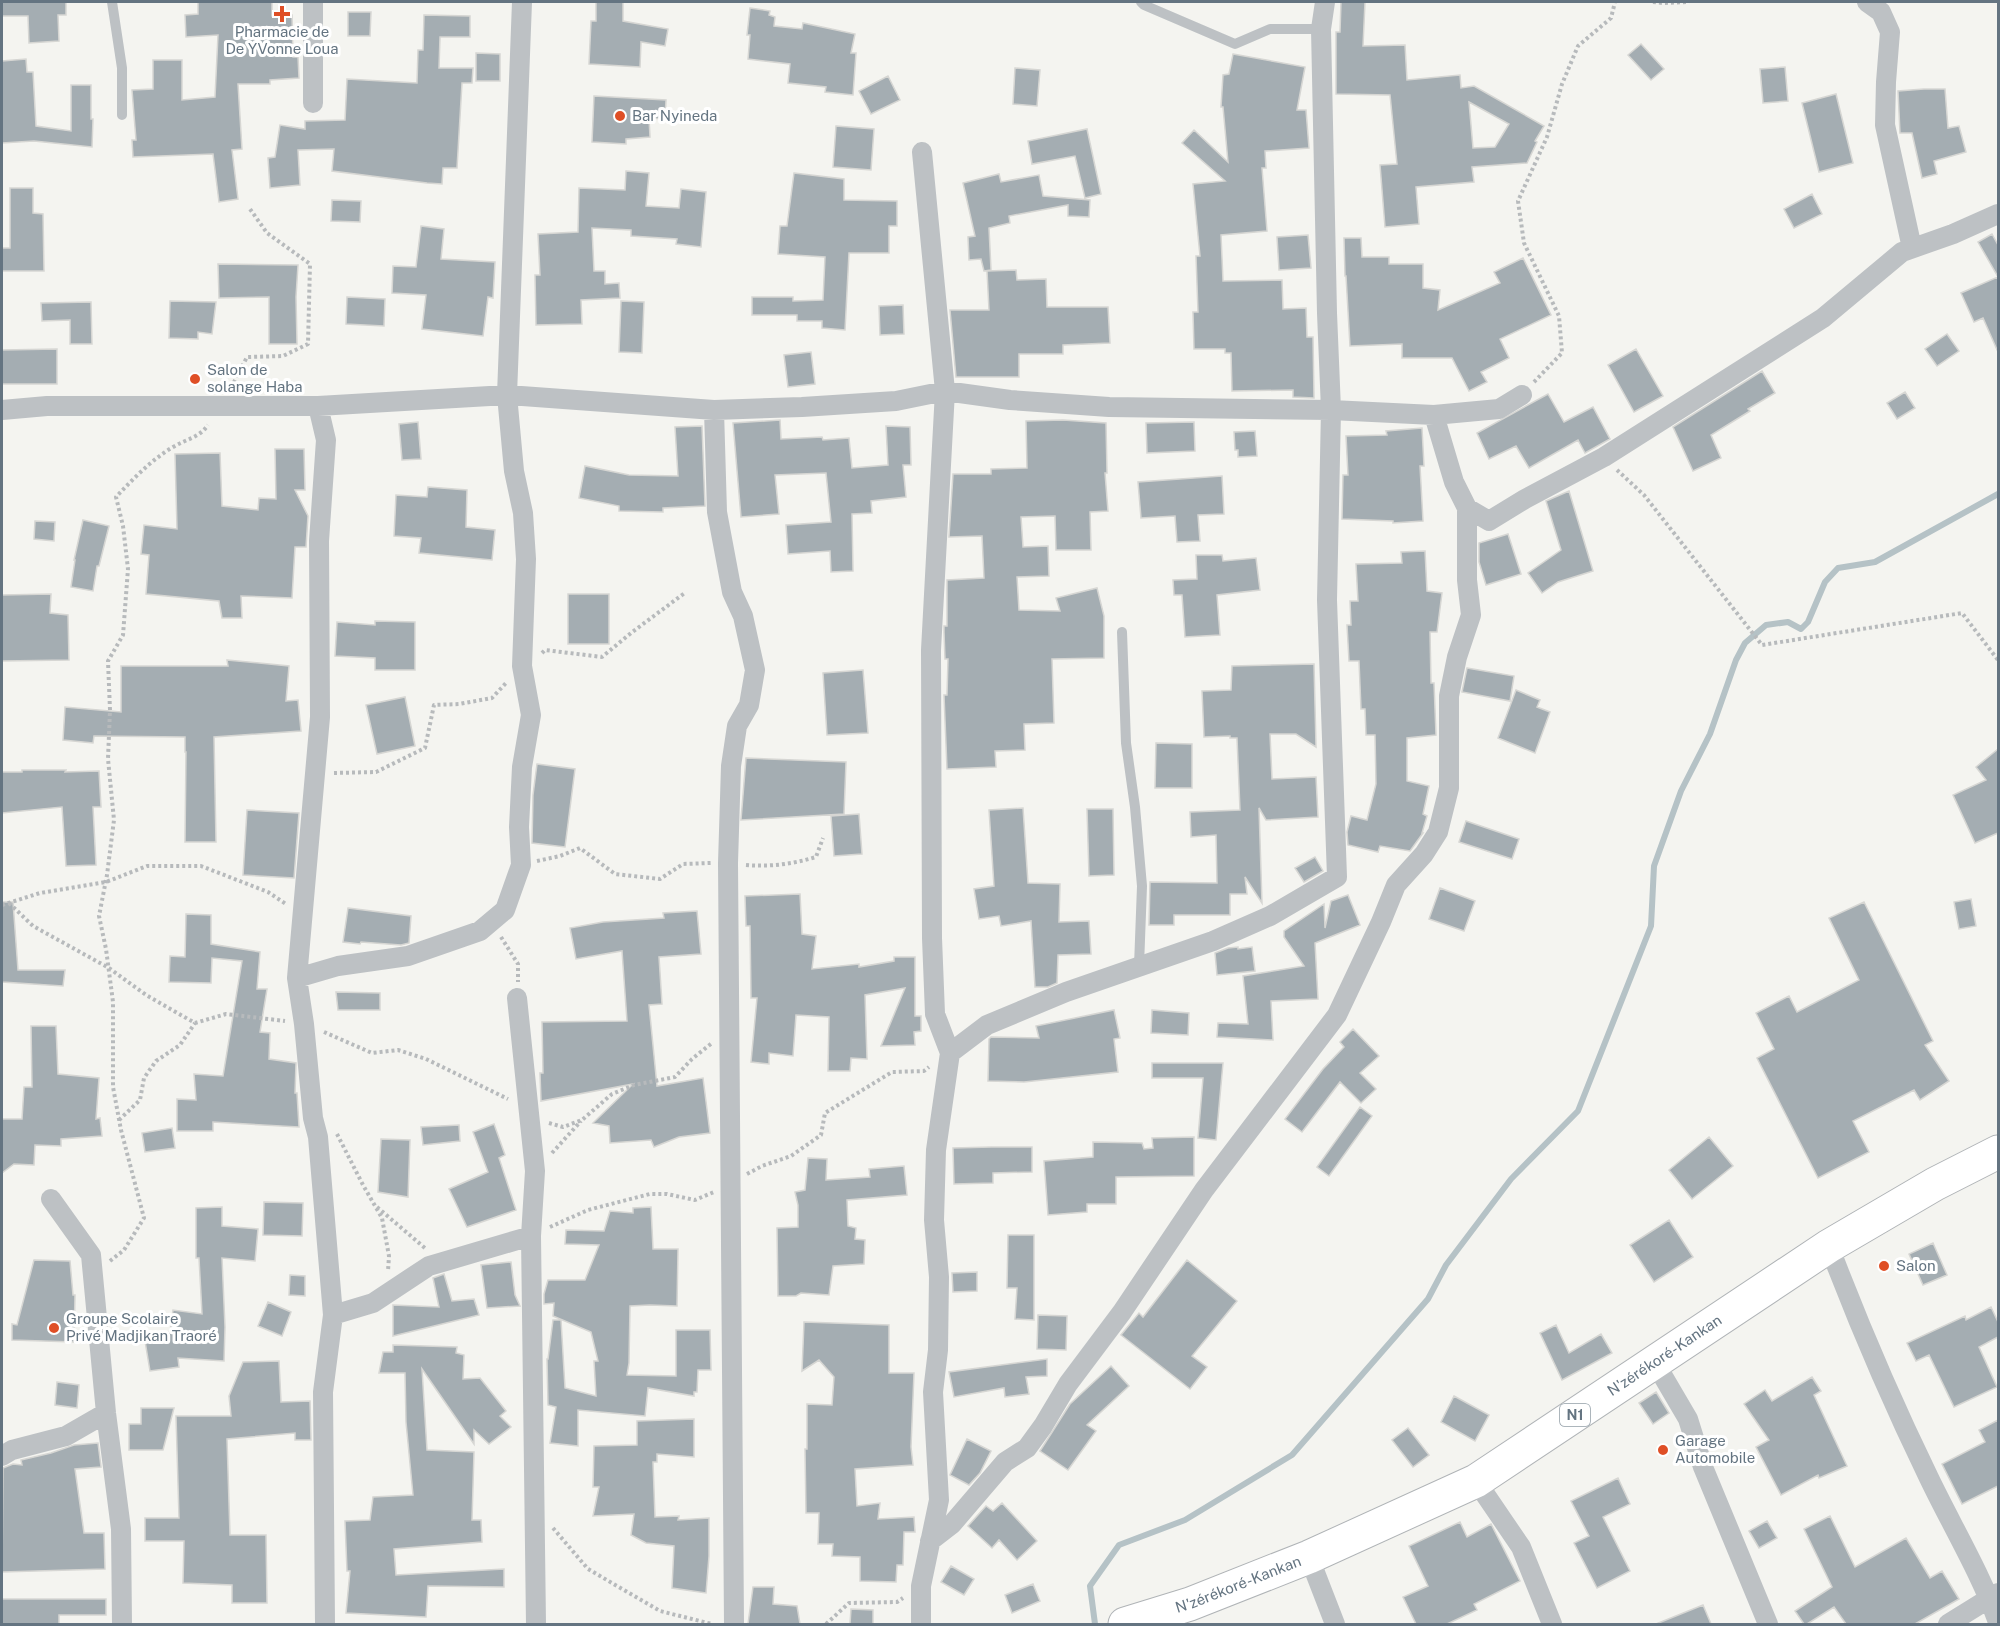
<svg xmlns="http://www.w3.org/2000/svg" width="2000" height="1626" viewBox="0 0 2000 1626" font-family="'Public Sans',sans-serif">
<rect width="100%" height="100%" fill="#f4f4f0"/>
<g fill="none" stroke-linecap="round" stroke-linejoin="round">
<!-- stream -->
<path stroke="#b5c2c6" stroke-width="6" d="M1095,1624L1090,1586L1119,1545L1185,1520L1292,1455L1428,1299L1446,1265L1511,1179L1578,1111L1651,926L1654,866L1681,791L1710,734L1736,660L1745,643L1766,625L1788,622L1801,629L1808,622L1825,582L1838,568L1875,562L1998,494"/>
</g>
<!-- building -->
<path fill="#a4adb2" stroke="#d6d6d3" stroke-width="1.5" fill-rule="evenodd" d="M2,2H66V15H58L59,41L29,43L28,16H2Z
M198,2H272V16L292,15L293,57H298L299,78L270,80V84H238L242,149L232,150L238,199L219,202L213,154L133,157L132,140H136L132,90L153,89V60H182V100L215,97L218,35L186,37L185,15L198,14Z
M596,2H623V21L668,29L665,46L641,42L640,67L589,64L591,21H596Z
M1341,2H1365L1363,46L1405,45L1407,80L1460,75L1461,88L1474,86L1544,126L1535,141L1537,142L1527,163L1472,167L1474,182L1416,187L1419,224L1385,227L1380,165L1397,164L1390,95L1336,94V32H1340ZM1469,102L1509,124L1495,147L1473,148Z
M750,8L770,11L769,15L775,17L774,26L802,29L803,23L855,34L851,53H856L853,95L825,92L826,87L788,83L790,64L748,59L750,35H747Z
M348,12H371L370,36H348Z
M424,15L470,16V37H440L439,68H473L472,83H462L457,168H443L442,184L427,183L332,171L334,149L298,150L300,185L270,188L268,158L275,157L280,125L305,129V121L345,120L347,79L417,83L418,50H423Z
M1641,44L1664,69L1651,80L1628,55Z
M476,53L500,54V81H476Z
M1233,54L1305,67L1297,110H1306L1309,148L1265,151L1266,168H1262L1267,231L1221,235L1223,281L1282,280L1283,309L1306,308L1307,337H1313L1314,398L1293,397V390L1232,391L1231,353H1225V349H1194L1193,312H1198L1196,256H1200L1193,184L1225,181L1182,143L1194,130L1228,162L1223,107H1221L1223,75L1229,74Z
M26,59L27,72H33L36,126L71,131V85H91V119H93L92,147L34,141L2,143V61Z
M1785,67L1788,101L1763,103L1760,69Z
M1015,68L1040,70L1037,106L1013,104Z
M888,76L900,100L871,114L859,91Z
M1924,89H1945L1948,128L1959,126L1966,152L1934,161L1937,174L1922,178L1912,133H1900L1898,91Z
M1836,94L1853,163L1819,172L1802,103Z
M594,96L666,100L665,119L649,118L650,137L626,139V144L592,142Z
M836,126L874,129L871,170L833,167Z
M1087,129L1101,194L1085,198L1075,156L1032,164L1028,141Z
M626,171L649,173L646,206L679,208L681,189L706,192L701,247L676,244L677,239L631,236V230L592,228L594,271H605V284L619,283L620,298L581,300L582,324L536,325L535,275H540L538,234L578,232L579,188L625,190Z
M794,173L844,179V200L897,201V226H889V253H849L845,330L822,328V321H797V315H752V297H793V301L823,300L825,257L778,254L780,226H787Z
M999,174L1001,182L1039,175L1043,196L1090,200L1089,217L1068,216V205L1009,216L1010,223L989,228L991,270L984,271L981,259L969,260L968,237L975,236L963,183Z
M10,188H33V213L43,214L44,271H2V248H10Z
M1812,194L1822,214L1794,228L1784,209Z
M332,200L361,201L360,222L331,221Z
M421,226L444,229L441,259L495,262L493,298L488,297L483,336L422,329L426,295L392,293L393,266L416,267Z
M1992,234L1998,245V352L1983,318L1974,322L1961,293L1998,277L1978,242Z
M1308,235L1311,268L1279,270L1277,237Z
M1344,238H1361L1362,257H1389V264H1423V288L1440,290L1438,310L1500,283L1494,272L1523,258L1551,315L1500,339L1509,358L1481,372L1487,382L1469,391L1452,358H1402V344L1350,346L1346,276H1345Z
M218,264L298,265L296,297L297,344H269V297L219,298Z
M1016,270L1017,280L1046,279L1047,307H1108L1110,343L1063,345V354H1019V377H956L950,310H989L987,271Z
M347,297L385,299L384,326L346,324Z
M170,301L216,302L212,334L198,332V339L169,338Z
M621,301L644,302L642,353L619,352Z
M91,302L92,344H70V320L42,321L41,303Z
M903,305L904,334L880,335L879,306Z
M1947,334L1959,351L1937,366L1925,349Z
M57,349V384H2V350Z
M1636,349L1663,396L1634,412L1608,365Z
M811,352L815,384L788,387L784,355Z
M1762,371L1775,393L1748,409L1750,411L1711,435L1721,458L1693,471L1673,427Z
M1905,392L1915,408L1897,419L1887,403Z
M1548,394L1564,422L1593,407L1610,439L1585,453L1578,440L1529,468L1516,446L1489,459L1477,433Z
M780,420L781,439L822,437L823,440L849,438L852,468L888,465L886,426L910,427L911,465H903L906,497L871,501L872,513L852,514L853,571L831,572L830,551L788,554L786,525L831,522L826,473L775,475L779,514L741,517L733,423Z
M1063,420L1106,423L1107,473H1105L1108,511L1090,512L1091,550H1056L1055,516L1021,517L1023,547L1048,546L1049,576L1017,577L1019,610L1060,611L1056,598L1097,588L1104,616V658L1052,659L1054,723L1024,724L1025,750L995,751L996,767L947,769L944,695H947L948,659H945L944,632V626H947V580L984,578L982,536L949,537L953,474H991V469L1027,468L1026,421Z
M418,422L421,459L402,460L399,424Z
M1194,422L1195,451L1147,453L1146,423Z
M702,426L705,506L663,508V512L619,511V506L579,498L585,466L629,475L678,476L675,427Z
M1422,428L1424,466H1420L1423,521L1393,523V521L1342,519L1343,475H1348L1346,436L1387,435L1386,431Z
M1255,431L1257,456L1238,457V450H1235L1234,432Z
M275,449H304L305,490H295L308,516L306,547H295L292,598L241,596L242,618H222L219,601L146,594L149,555L141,554L144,525L177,529L175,454L220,453L222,506L258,510L259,498L276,499Z
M1222,476L1224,514L1198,515L1200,541L1177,542L1175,516L1141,518L1138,482Z
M428,487L467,490L466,527L495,530L492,560L419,553L421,538L394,536L396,495L427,497Z
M1569,491L1593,571L1558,582L1542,593L1528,573L1561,550L1546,501Z
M83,520L109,526L99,566H97L93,591L71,587L75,560H74Z
M35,521L55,522L54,541L34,539Z
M1508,534L1521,574L1486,585L1479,562V543Z
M1425,551L1427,591L1442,593L1437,632H1430L1431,683H1434L1436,735L1407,738V781L1429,786L1423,814L1427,816L1422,833H1423L1410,851L1380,846L1378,852L1348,845L1347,832L1351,816L1367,820L1376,784L1375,735H1366L1365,709H1361L1359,661H1349L1347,625H1351L1350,601H1358L1356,564L1402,563L1401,552Z
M1196,555H1222L1223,561L1256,558L1260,590L1217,595L1220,635L1185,637L1182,595H1174L1173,580L1197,579Z
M51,594L50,613L68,615L69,660L2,661V595Z
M568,594H609V644H568Z
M375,621L415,622V670H375V658L335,656L337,622L375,625Z
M227,660L289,666L286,701L298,700L301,731L214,737L216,842H185L186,752H185V737L94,736L93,743L63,740L65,707L121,712V666H228Z
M1314,664L1316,747L1296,734H1270L1272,779L1316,777L1318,817L1266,820L1259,808L1262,903L1245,877L1247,894H1230V915H1174V925H1149L1150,882L1217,883L1216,835L1191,837L1190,812L1240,810L1237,738H1230V736L1204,737L1202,691L1231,690L1232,666Z
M1467,668L1514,676L1510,701L1462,692Z
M863,670L868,733L827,735L823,673Z
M1516,690L1540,700L1537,707L1550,712L1535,753L1498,738Z
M405,697L415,746L377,754L366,705Z
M1156,743L1192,744V788H1155Z
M1998,749V833L1975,843L1953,795L1986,780L1976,767Z
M746,758L846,762L844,814L741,820Z
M537,764L575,769L565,847L532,843L533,795Z
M22,770H66L65,772L99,771L101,807H93L96,865L66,866L62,807L2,813V772H22Z
M1023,808L1028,883L1060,884L1059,922L1089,921L1091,954L1058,955L1057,983L1048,987H1035L1031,921L1001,926L999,916L979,919L974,889L994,886L989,810Z
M1087,809H1113L1114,875L1089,876Z
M247,810L299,813L294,878L243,875Z
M859,814L862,854L834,856L831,816Z
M1466,821L1519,839L1512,859L1459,842Z
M1315,857L1323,871L1304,882L1295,868Z
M1440,888L1475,901L1464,931L1429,919Z
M800,894L802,934L816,936L812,969L859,964V967L894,961V957H915V1016H921V1031L914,1032L915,1045L881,1046L905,988L865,995L867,1059L851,1058L850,1071H828L829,1017L796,1015L793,1056L769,1053V1064L751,1062L757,998H751L750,926H746L745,896Z
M1348,895L1360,925L1315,943L1318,999L1271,1001L1273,1040L1217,1037L1218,1023L1248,1024L1243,976L1304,966L1284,937V931L1324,904L1325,928L1331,901Z
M1971,899L1976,926L1959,929L1954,902Z
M2,902H13L18,970H65L63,986L2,982Z
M1864,902L1933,1041L1925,1045L1949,1081L1920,1100L1914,1090L1853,1121L1869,1152L1818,1178L1757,1058L1774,1049L1756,1013L1789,996L1797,1012L1859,980L1829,918Z
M348,908L411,916L409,943L401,945L361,942L360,944L343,942Z
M697,911L701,954L659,957L662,1004L649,1005L657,1086L703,1078L710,1133L679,1137L654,1147L651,1140L610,1143L609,1126L593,1123L633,1084L541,1101L540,1073H543L542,1022L627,1021L622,951L576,959L570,928L603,922L664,918L663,913Z
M186,914L211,915V944L260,952L257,989H267L260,1032L270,1033L269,1059L296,1063L295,1093H297L299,1127L213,1122V1131H177V1099L196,1100L194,1074L223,1076L242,961L212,958L211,983L169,982L170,956L185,957Z
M1238,947V949L1252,947L1255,971L1217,975L1215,953L1228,948Z
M336,992L380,993V1010H338Z
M1114,1010L1120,1038L1114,1039L1118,1072L1024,1082L988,1081L989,1039L991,1037L1039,1038L1036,1026Z
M1152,1010L1189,1013L1188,1035L1151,1033Z
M31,1026H56L58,1074L99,1078L96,1119L100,1118L102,1136L61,1139V1146L35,1145L34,1165L14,1164L2,1173V1119H22L24,1087H32Z
M1353,1029L1379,1056L1360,1073L1376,1089L1361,1103L1340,1082L1302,1132L1285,1119L1323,1069L1344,1047L1340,1042Z
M1152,1063H1223L1216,1140L1198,1138L1203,1078H1152Z
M1360,1107L1372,1116L1329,1176L1317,1167Z
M494,1124L505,1155L499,1158L516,1210L467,1227L449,1189L488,1172L473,1132Z
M459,1125L460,1141L423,1145L421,1127Z
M172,1128L175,1148L145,1152L142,1133Z
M1194,1137V1176L1116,1177V1204H1087V1212L1048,1215L1044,1161L1093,1157V1142L1142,1143L1144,1149L1153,1148L1152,1138Z
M1709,1137L1733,1166L1692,1199L1669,1170Z
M381,1139L410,1140L408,1197L378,1192Z
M992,1147H1032V1172L993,1173V1183L954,1184L953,1148Z
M808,1158L827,1159L826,1180L870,1177L869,1169L904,1166L907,1195L847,1200L848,1226L856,1228L855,1239L865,1240L864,1264L833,1266L829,1295L801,1293L796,1296H778L777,1228L798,1227V1205L795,1192L805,1190Z
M264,1202L303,1203L302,1236L263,1235Z
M222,1207V1226L258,1229L255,1261L222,1258L225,1327L224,1361L178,1358L179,1367L150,1371L144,1335L170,1332L173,1310L202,1314L199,1258H196V1208Z
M651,1207L653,1249H678L677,1306L650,1305L630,1306L629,1363L627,1375L676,1376V1330H710L711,1370H698L697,1392H694V1396L648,1388L645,1416L578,1410V1446L550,1443L556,1407L548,1405L547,1359H548L553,1320H561L565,1388L596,1396L594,1361H598L591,1332L553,1316L554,1303L544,1304V1294L548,1280H585L599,1245L565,1244L566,1230L604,1231L610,1211L633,1213V1208Z
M1669,1220L1693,1257L1654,1282L1630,1245Z
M1008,1235H1034V1320L1015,1319L1017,1288H1007Z
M1933,1243L1947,1275L1923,1285L1909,1254Z
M34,1260L70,1261L73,1295H75L74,1342L12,1340V1324L17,1325Z
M1187,1260L1237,1301L1192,1356L1207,1367L1190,1389L1121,1335L1139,1313L1143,1317Z
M511,1262L515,1295L520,1306L487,1308L481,1265Z
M977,1272V1291L953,1292L952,1273Z
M444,1274L452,1301L474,1299L479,1315L393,1336V1305L439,1307L433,1278Z
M290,1275L305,1276V1296L289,1295Z
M268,1302L291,1312L282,1336L258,1326Z
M1991,1307L1998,1322V1337L1979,1347L1997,1387L1954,1407L1929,1355L1916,1361L1907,1343L1965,1316L1966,1320Z
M1038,1315L1067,1316L1066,1350L1037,1349Z
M804,1322L889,1325V1373H914L911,1447L913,1465L855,1469L857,1506L880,1503L878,1519L914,1517L915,1532H904L903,1565H897L896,1582L860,1581V1557L832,1556L833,1544H818L819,1513H806L805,1449H807V1404L832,1405L834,1377L819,1360L802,1371Z
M1556,1325L1569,1353L1601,1334L1612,1353L1562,1380L1540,1333Z
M393,1345L457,1347L456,1353L464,1355L463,1379L480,1378L506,1411L500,1416L511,1427L489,1444L474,1430V1444L422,1369L427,1450L474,1452L472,1520H481L482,1542L394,1549L396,1575L504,1569V1587L428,1586L426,1617L346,1613L350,1571H347L345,1521L370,1520L373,1497L413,1495L406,1422L405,1373H379L383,1352H393Z
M1047,1359V1376L1026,1377L1029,1394L1005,1397L1004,1388L954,1397L949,1372Z
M279,1361L281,1402L310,1401L311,1440H295V1433L227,1439L230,1535H266L267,1603H232V1585L183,1583L184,1541H145V1518H179L176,1416H231L229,1396L243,1362Z
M1111,1366L1129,1386L1087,1425L1096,1431L1068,1470L1040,1451L1070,1404Z
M1812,1377L1821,1391L1814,1395L1847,1466L1819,1478L1818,1475L1781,1495L1756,1447L1769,1440L1744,1404L1765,1390L1772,1401Z
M57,1382L79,1385L77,1408L55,1405Z
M1656,1392L1669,1413L1653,1424L1639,1403Z
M1454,1396L1489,1415L1475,1441L1441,1422Z
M141,1408H174L163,1450H129V1424H141Z
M694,1419V1457L657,1454V1462H653L655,1517L679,1516L678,1520L709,1518V1556L706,1593L672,1588L674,1546L646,1543L631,1535L634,1514L593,1516L599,1487H593L594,1446L637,1445V1421Z
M1998,1420V1486L1962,1504L1942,1464L1985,1442L1979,1430Z
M1408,1428L1429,1455L1413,1467L1392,1440Z
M967,1439L991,1451L980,1473L969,1485L950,1475Z
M98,1443L101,1467L75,1469L84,1533H104L105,1569L2,1572L3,1468L13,1464L22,1465L21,1460L51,1453L74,1445Z
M1618,1478L1630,1504L1603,1517L1630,1571L1597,1588L1574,1543L1589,1536L1571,1501Z
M1002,1503L1037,1541L1017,1560L999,1540L992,1548L968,1526L986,1506L993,1511Z
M1830,1516L1855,1567L1906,1538L1930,1578L1942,1571L1959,1599L1915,1624H1846L1834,1607L1807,1624H1804L1795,1611L1832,1587L1804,1529Z
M1767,1521L1777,1538L1759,1548L1749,1531Z
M1460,1522L1467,1537L1491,1524L1520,1581L1474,1604L1477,1610L1447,1624H1416L1403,1597L1428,1586L1409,1546Z
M951,1566L974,1579L964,1595L941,1582Z
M1033,1584L1040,1601L1012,1613L1005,1595Z
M753,1587H774L773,1604L797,1606L800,1624H748Z
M2,1599H106V1615H59V1624H2Z
M1703,1605L1711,1624H1656Z
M851,1609L873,1610V1624H850Z"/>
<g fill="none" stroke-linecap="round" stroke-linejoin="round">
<!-- trunk casing -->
<g stroke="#b0b4b7" stroke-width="35">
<g id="trunk">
<path id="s1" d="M1125,1624L1190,1604L1309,1557L1476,1481L1829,1246L1935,1184L1998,1152"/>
</g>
</g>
<!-- path -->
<path stroke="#b7babc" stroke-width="4" stroke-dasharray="3 3" stroke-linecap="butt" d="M1653,2L1663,3L1689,2
M1534,382L1562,353L1559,316L1524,243L1518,201L1547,137L1562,84L1578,46L1611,18L1615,2
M231,388L247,357L283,356L308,344L310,264L267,233L250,209
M1617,470L1644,495L1762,645L1962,613L1998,660
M542,653L545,650L602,657L631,633L686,592
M334,773L376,772L425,748L434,705L459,704L492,698L506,683
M537,861L560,856L580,848L615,874L660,879L683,864L711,863
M746,865C770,867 793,864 816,857L823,838
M9,903L33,926L109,968L146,995L195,1023L226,1014L285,1021
M2,905L40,893L106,882L147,866H201L268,892L286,904
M501,937L518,964V982
M324,1032L372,1053L398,1050L426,1059L508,1099
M119,1120L140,1100L144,1078L156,1061L180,1045L195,1023
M549,1123L563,1127L582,1120L612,1094L634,1085L675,1077L692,1059L712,1043
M337,1134L363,1185L382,1218L389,1256L388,1271
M552,1153L581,1121
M747,1174L762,1166L791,1156L821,1135L825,1113L892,1072L924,1071L929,1067
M377,1207L426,1249
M550,1227L588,1210L650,1194H667L695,1200L714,1192
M110,1261L124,1250L144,1218L121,1130L113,1087V1002L106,949L99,916L107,875L114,820L108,759L110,710L108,661L123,635L128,569L123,526L116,497C133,479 151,460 173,447C186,439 199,438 208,425
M553,1528L588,1569L660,1611L712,1624
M826,1624L849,1603L897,1602L903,1598"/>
<!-- service -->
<path stroke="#bdc1c4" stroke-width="10" d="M112,2L122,68V115
M1141,2L1144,5L1235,44L1270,29H1321
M1122,632L1126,743L1135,807L1142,886L1139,966"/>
<!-- minor -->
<path stroke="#bdc1c4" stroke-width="20" d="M313,2V103
M1867,2L1881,12L1890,32L1886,82L1885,125L1912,248
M318,406L326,440L319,541L320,717L297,978L304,1024L313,1118L318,1137L333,1315L323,1392L325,1624
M2,410L47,406H318L507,395L714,410L802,407L896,401L945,391L1010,400L1109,407L1331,410L1327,313L1321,29L1325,2
M714,410L717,512L732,592L743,616L755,670L749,705L737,726L731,766L728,863L734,1624
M1434,415L1454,482L1467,508L1489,521L1525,499L1604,457L1823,318L1902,252L1953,234L1998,214
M297,978L338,966L408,956L480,931L505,910L521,865L519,827L522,767L531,715L522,666L526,559L523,513L514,471L507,395L522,2
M517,998L535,1171L531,1236L536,1624
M950,1053L987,1025L1066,992L1213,941L1270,916L1337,877L1327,600L1331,410L1434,415L1499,409L1522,395
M51,1199L91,1255L106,1413L121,1529L122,1624
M1829,1246C1859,1325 1892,1402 1929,1478C1952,1526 1980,1572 1998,1622
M333,1315L373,1303L429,1266L531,1236
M1654,1361L1688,1419L1703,1467L1768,1624
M2,1456L12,1450L66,1436L106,1413
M1476,1481L1521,1547L1552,1624
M930,1541L952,1524L1005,1462L1027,1448L1043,1426L1068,1384L1122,1312L1204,1190L1337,1015L1381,922L1396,885L1424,854L1438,832L1449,788V696L1457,657L1471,615L1467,580V508
M1309,1557L1335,1624
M921,1624V1586L939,1500L933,1392L938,1350L939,1277L934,1220L936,1150L950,1053L935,1014L932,938L931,650L945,391L922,152
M1948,1624L1998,1593"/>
<!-- trunk -->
<use href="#trunk" stroke="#fff" stroke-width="33"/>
</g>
<!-- markers -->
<g fill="#df4f26" stroke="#fff" stroke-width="2">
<path d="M279 5h6v6h6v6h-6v6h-6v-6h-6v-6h6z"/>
<circle cx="620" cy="116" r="6"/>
<circle cx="195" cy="379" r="6"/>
<circle cx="1884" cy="1266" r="6"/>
<circle cx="54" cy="1328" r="6"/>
<circle cx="1663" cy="1450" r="6"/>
</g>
<g text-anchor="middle" stroke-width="6" stroke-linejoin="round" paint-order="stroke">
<!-- shield labels -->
<rect fill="#fff" stroke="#929ea7" stroke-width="1.5" x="1560" y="1404" width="30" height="22" rx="4.5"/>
<g font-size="14" font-weight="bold" fill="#647481">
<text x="1575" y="1420">N1</text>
</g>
<!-- poi labels -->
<g font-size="15" fill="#647481" stroke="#fff" text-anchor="start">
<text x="282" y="37" text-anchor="middle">Pharmacie de<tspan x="282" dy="17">De YVonne Loua</tspan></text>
<text x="632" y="121">Bar Nyineda</text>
<text x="207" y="375">Salon de<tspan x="207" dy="17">solange Haba</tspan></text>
<text x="1896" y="1271">Salon</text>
<text x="66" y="1324">Groupe Scolaire<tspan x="66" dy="17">Privé Madjikan Traoré</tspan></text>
<text x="1675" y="1446">Garage<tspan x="1675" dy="17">Automobile</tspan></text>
</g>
<!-- street labels -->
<g font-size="15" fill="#647481" stroke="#fff">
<text dy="5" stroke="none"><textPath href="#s1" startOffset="606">N'zérékoré-Kankan</textPath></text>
<text dy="5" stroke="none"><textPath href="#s1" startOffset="120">N'zérékoré-Kankan</textPath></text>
</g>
</g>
<!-- border -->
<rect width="2000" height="1626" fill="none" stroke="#647481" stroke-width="6"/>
</svg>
